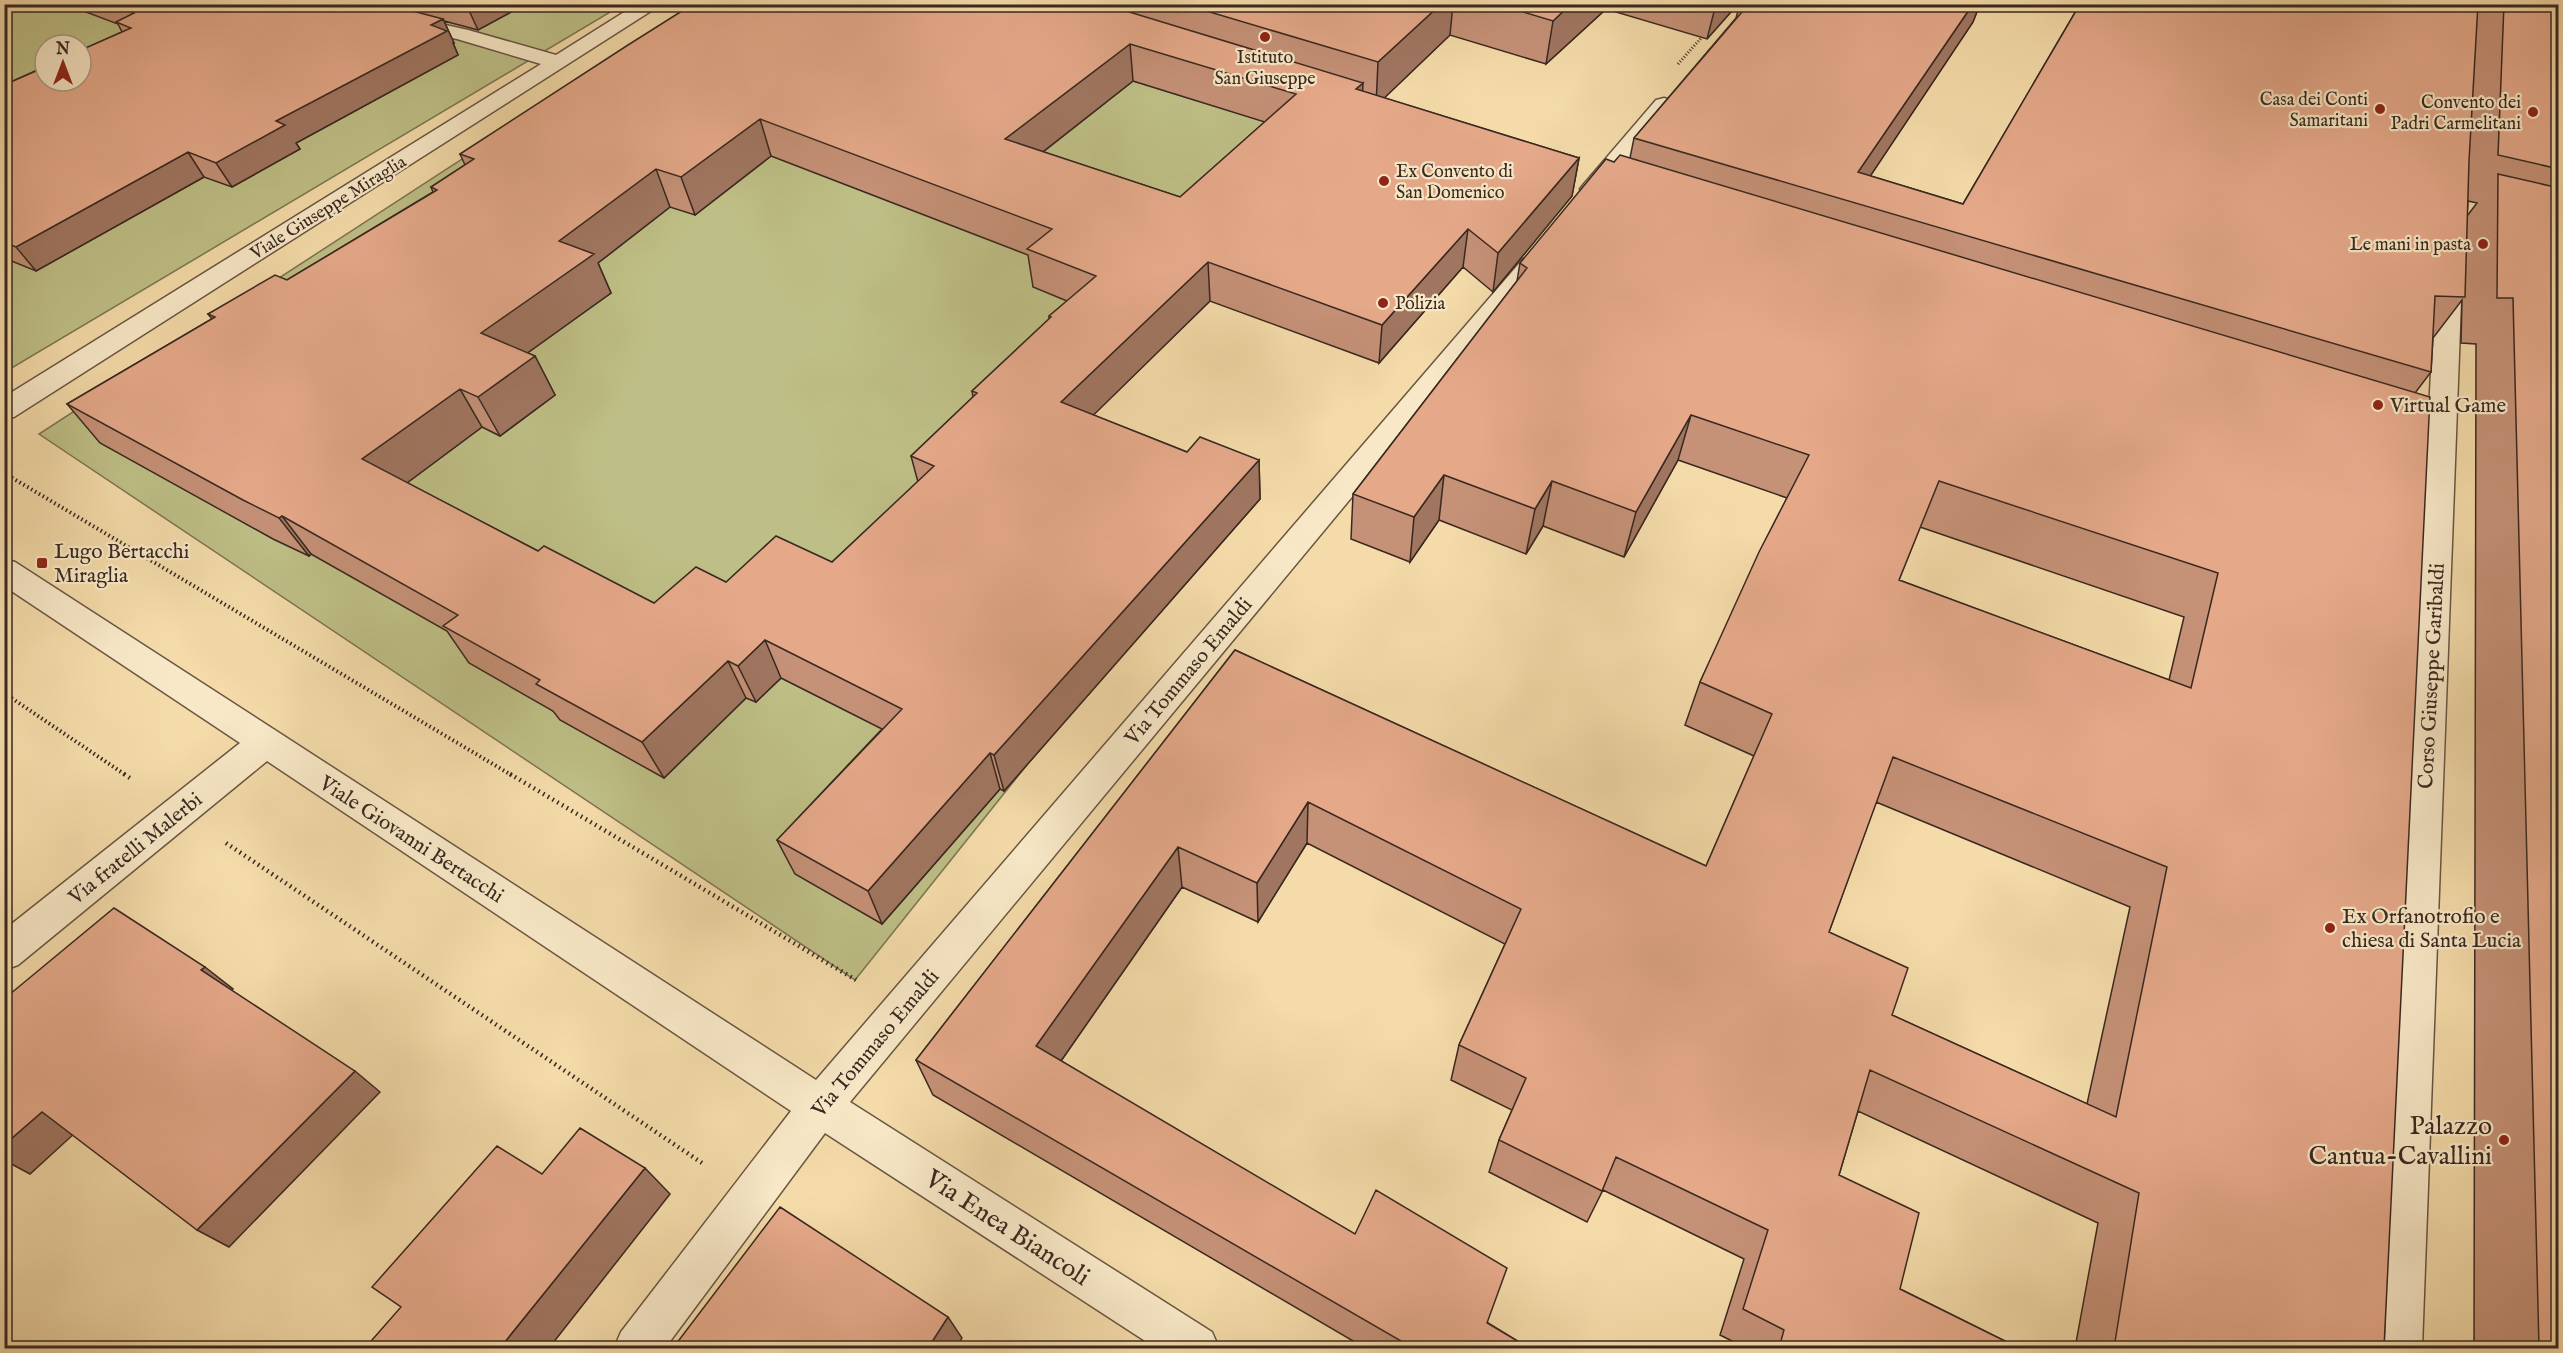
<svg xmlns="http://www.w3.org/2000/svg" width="2563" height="1353" viewBox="0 0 2563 1353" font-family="'IM FELL English',serif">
<rect width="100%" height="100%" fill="#f4dba9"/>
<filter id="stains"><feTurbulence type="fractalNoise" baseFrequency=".00333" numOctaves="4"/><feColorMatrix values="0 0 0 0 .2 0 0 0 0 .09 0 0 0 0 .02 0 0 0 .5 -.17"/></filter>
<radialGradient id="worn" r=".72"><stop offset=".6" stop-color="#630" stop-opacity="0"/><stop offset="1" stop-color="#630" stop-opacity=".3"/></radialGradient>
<!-- green -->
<path fill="#bebf86" stroke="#7c7453" stroke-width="1.5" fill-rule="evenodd" d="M5,4L622,5L5,372ZM45,45H81V81H45Z
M699,5L860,172L1138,292L990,424L1221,522L855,980L39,434Z
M1133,81L1296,131L1176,233L1011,177Z"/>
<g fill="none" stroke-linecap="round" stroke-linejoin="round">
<!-- street casing -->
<g stroke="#685542" stroke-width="3">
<path id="street" d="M637,4H662L14,417L4,419V397L541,64L457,39L398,26L395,22L398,18L405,16L468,30L556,55Z
M1664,98L1672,100L1675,105L1672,110L1600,194H1584L1580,189L1584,184L1656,100Z
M1532,256L1541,259L1545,264L1541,269L850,1102L1212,1332L1219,1348H1156L825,1133L665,1348H614L621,1332L791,1111L267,761L18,965L4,970V930L240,743L4,586V559L15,562L816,1080L1523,259Z
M2449,266L2458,269L2462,274L2422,1348H2376L2426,450L2375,435L2371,428L2375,421L2385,419L2428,431L2436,274L2440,269Z"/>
</g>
<!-- path-far2 -->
<path stroke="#392820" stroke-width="3" stroke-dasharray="1 2" stroke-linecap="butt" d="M1678,64L1703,36"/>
<!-- path-far1 -->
<path stroke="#392820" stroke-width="4" stroke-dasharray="1.5 3" stroke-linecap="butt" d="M4,473L513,776
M4,693L127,776"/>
<!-- path -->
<path stroke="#392820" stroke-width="4.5" stroke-dasharray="1.5 4" stroke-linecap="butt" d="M124,774L133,780
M510,774L856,980
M226,843L705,1165"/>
<!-- street -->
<use href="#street" fill="#f8e8c7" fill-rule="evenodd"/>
</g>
<!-- wall -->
<path fill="#c59177" stroke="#392820" stroke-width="1.5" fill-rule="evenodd" d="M65,4H526L478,30L444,21L454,43H453L458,55L296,143L300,149L232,187L204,177L36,271L4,258V85L122,32L118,24Z
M693,4H1738L1707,39L1606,9L1546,64L1450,35L1384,98L1579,158L1572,196L1493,292L1463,267L1379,363L1210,301L1093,415L1187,452L1259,460L1260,499L1004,791L1000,789L882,924L795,874L777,840L882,729L781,678L756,702L746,698L664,778L560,720L553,711L469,663L447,631L311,554L309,556L273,539L100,443L67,404L212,319L208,314L287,280L433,192L431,187L465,165L460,154ZM1133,81L1265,122L1180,197L1043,152ZM771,156L1028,255L1033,287L1067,301L1049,316V319L972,391L973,397L911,456L918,482L832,562L726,582L654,603L538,551L407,483L482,427L500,436L555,395L535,356L527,353L611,293L598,263L670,207L695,215Z
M1740,4H1980L1973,22L1870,176L1963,204L2080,4H2559V1348H2474L2476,344L2461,343L2462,300L2433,338L2431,372L2415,393L2384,1348H2075L2098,1223L1858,1111L1839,1175L1900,1289L2019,1348H1746L1720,1335L1744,1259L1603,1190L1587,1222L1489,1172L1499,1140L1512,1110L1451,1080L1459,1045L1505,944L1307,843L1258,922L1182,887L1061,1061L1529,1348H1365L933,1095L916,1060L1235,650L1706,866L1754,756L1685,725L1700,682L1787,498L1678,460L1624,557L1543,526L1526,554L1439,520L1410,562L1351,539L1353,494L1517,281L1520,263L1614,162L1630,158L1634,138L1736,18ZM2468,201L2477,203L2467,216ZM1920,527L2184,617L2169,680L1899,580ZM1876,802L2130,907L2087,1104L1892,1015L1829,932Z"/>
<!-- shaded-wall -->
<path fill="#a07661" stroke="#392820" stroke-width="1.5" d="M471,4H526L478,30L467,6Z
M1441,4H1453L1450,35L1376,106L1378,62Z
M1571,4H1607L1606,9L1546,64L1553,21Z
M1716,4H1738L1707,39Z
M1973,4H1980L1973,22L1853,202L1858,172Z
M443,19L454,43H453L458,55L296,143L300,149L232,187L216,163L276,121L431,25Z
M1130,44L1133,81L1011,177L1005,139Z
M1363,83L1361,121L1356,89Z
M760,119L771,156L695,215L681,177Z
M188,152L204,177L36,271L16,247Z
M1579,158L1572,196L1493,292L1498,253Z
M656,169L670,207L598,263L611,293L501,372L481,333L559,241Z
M1468,229L1463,267L1379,363L1382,325Z
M1208,262L1210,301L1067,441L1061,402Z
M535,356L555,395L500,436L478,397Z
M460,389L482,427L388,497L362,459Z
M1691,415L1678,460L1624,557L1636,512Z
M1259,460L1260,499L1004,791L994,755Z
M1444,475L1439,520L1410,562L1414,517Z
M1552,481L1543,526L1526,554L1535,509Z
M282,516L311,554L309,556L279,518Z
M765,640L781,678L756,702L738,666Z
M728,661L746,698L664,778L642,742Z
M990,753L1000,789L882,924L868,891Z
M1308,802L1307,843L1258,922L1257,883Z
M1178,847L1182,887L1047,1081L1036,1046Z
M205,967L233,989L230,993L201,970Z
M355,1071L380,1092L229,1247L197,1230Z
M42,1112L76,1132L30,1174L4,1160V1145Z
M645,1168L670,1194L549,1348H500Z
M948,1317L962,1338L956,1348H928Z"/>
<!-- building -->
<path fill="#e5a98a" stroke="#392820" stroke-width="1.5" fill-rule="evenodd" d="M111,4H386L443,19L431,25L447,31L276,121L285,125L216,163L188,152L16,247L4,242V85L45,67V81H81V50L131,28L116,22L134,13Z
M459,4H471L467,6Z
M693,4H1103L1363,83L1356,89L1579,158L1498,253L1468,229L1382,325L1208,262L1061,402L1187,452L1200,437L1259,460L994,755L990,753L868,891L777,840L902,709L765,640L738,666L728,661L642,742L536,684L540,680L443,626L458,615L282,516L279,518L243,500L67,404L215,317L208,314L275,275L287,280L437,190L431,187L474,159L460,154L628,45ZM1130,44L1296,94L1180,197L1005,139ZM760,119L1052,229L1027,249L1096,276L1049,316L1051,317L972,391L977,393L911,456L934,466L832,562L776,536L726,582L696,567L654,603L544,546L538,551L362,459L460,389L478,397L535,356L481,333L594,254L559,241L656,169L681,177Z
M1183,4H1441L1378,62Z
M1497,4H1571L1553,21Z
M1746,4H1973L1858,172L1963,204L2080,4H2478L2469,161L2465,297L2435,296L2431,372L1634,138L1748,5Z
M2504,4H2559V169L2498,155Z
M1620,155L2430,397L2384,1348H2114L2139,1193L1870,1070L1839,1175L1919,1213L1900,1289L2019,1348H1779L1784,1330L1743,1309L1768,1230L1616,1157L1602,1191L1499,1140L1526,1078L1459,1045L1521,909L1308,802L1257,883L1178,847L1036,1046L1355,1234L1376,1190L1507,1268L1487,1323L1529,1348H1413L916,1060L1235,650L1706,866L1772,714L1700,682L1759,552L1809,455L1691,415L1636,512L1552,481L1535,509L1444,475L1414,517L1353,494L1527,268L1520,263L1606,159L1614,162ZM1939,481L2218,573L2191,688L1899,580ZM1893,757L2167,867L2116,1117L1892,1015L1908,968L1829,932Z
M2498,174L2559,188V1348H2539L2513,298H2497Z
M114,908L205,967L201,970L355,1071L197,1230L42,1112L4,1145V999Z
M580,1128L645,1168L500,1348H365L401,1307L372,1287L497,1146L542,1174Z
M780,1207L948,1317L928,1348H673Z"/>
<!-- markers -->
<g fill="#8f2418" stroke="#f8e8c7" stroke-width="2">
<circle cx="1265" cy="37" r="6"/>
<circle cx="2380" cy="109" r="6"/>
<circle cx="2533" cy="112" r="6"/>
<circle cx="1384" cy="181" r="6"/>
<circle cx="2483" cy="244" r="6"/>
<circle cx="1383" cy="303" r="6"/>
<circle cx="2378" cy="405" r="6"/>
<rect x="36" y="557" width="12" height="12" rx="3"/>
<circle cx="2330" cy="928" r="6"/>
<circle cx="2504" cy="1140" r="6"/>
</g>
<g text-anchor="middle" stroke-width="4.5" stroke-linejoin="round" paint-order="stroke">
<!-- far-poi labels -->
<g font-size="18" fill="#392820" stroke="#f8e8c7" text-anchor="end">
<text x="1265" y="63" text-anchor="middle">Istituto<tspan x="1265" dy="21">San Giuseppe</tspan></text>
<text x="2368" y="105">Casa dei Conti<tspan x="2368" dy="21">Samaritani</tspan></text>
<text x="2521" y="108">Convento dei<tspan x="2521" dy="21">Padri Carmelitani</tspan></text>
<text x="1396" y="177" text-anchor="start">Ex Convento di<tspan x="1396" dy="21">San Domenico</tspan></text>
<text x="2471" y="250">Le mani in pasta</text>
<text x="1395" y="309" text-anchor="start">Polizia</text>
</g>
<!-- far-street labels -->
<g font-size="18" fill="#392820" stroke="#f8e8c7">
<text transform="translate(328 207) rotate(-32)" y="6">Viale Giuseppe Miraglia</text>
</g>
<!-- poi labels -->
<g font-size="21" fill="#392820" stroke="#f8e8c7" text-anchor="start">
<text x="2390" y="412">Virtual Game</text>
<text x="54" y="558">Lugo Bertacchi<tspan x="54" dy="24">Miraglia</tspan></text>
<text x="2342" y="923">Ex Orfanotrofio e<tspan x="2342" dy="24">chiesa di Santa Lucia</tspan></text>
</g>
<!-- street labels -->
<g font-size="21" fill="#392820" stroke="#f8e8c7">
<text transform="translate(1188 671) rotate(-50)" y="7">Via Tommaso Emaldi</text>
<text transform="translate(2431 676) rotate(-87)" y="7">Corso Giuseppe Garibaldi</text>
<text transform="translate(412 839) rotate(33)" y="7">Viale Giovanni Bertacchi</text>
<text transform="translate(135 848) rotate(-39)" y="7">Via fratelli Malerbi</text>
<text transform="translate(875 1043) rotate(-50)" y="7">Via Tommaso Emaldi</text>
</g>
<!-- near-poi labels -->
<g font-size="26" fill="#392820" stroke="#f8e8c7" text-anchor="end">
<text x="2492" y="1134">Palazzo<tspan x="2492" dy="30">Cantua-Cavallini</tspan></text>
</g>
<!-- near-street labels -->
<g font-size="26" fill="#392820" stroke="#f8e8c7">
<text transform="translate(1008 1227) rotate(33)" y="9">Via Enea Biancoli</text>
</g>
</g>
<!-- margin -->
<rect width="2563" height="1353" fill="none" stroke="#f4dba9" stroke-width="24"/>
<rect x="6" y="6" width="2551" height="1341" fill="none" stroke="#392820" stroke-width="3"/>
<rect x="12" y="12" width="2539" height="1329" fill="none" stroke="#392820" stroke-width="1.5"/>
<!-- north arrow -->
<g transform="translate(63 63)"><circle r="28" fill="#f8e8c7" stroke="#ac9b84" stroke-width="1.5"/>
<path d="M0-4.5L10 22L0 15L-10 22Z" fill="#8f2418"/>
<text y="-9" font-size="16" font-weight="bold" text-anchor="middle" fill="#392820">N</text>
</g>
<rect width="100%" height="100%" filter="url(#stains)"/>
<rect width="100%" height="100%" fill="url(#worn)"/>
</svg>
